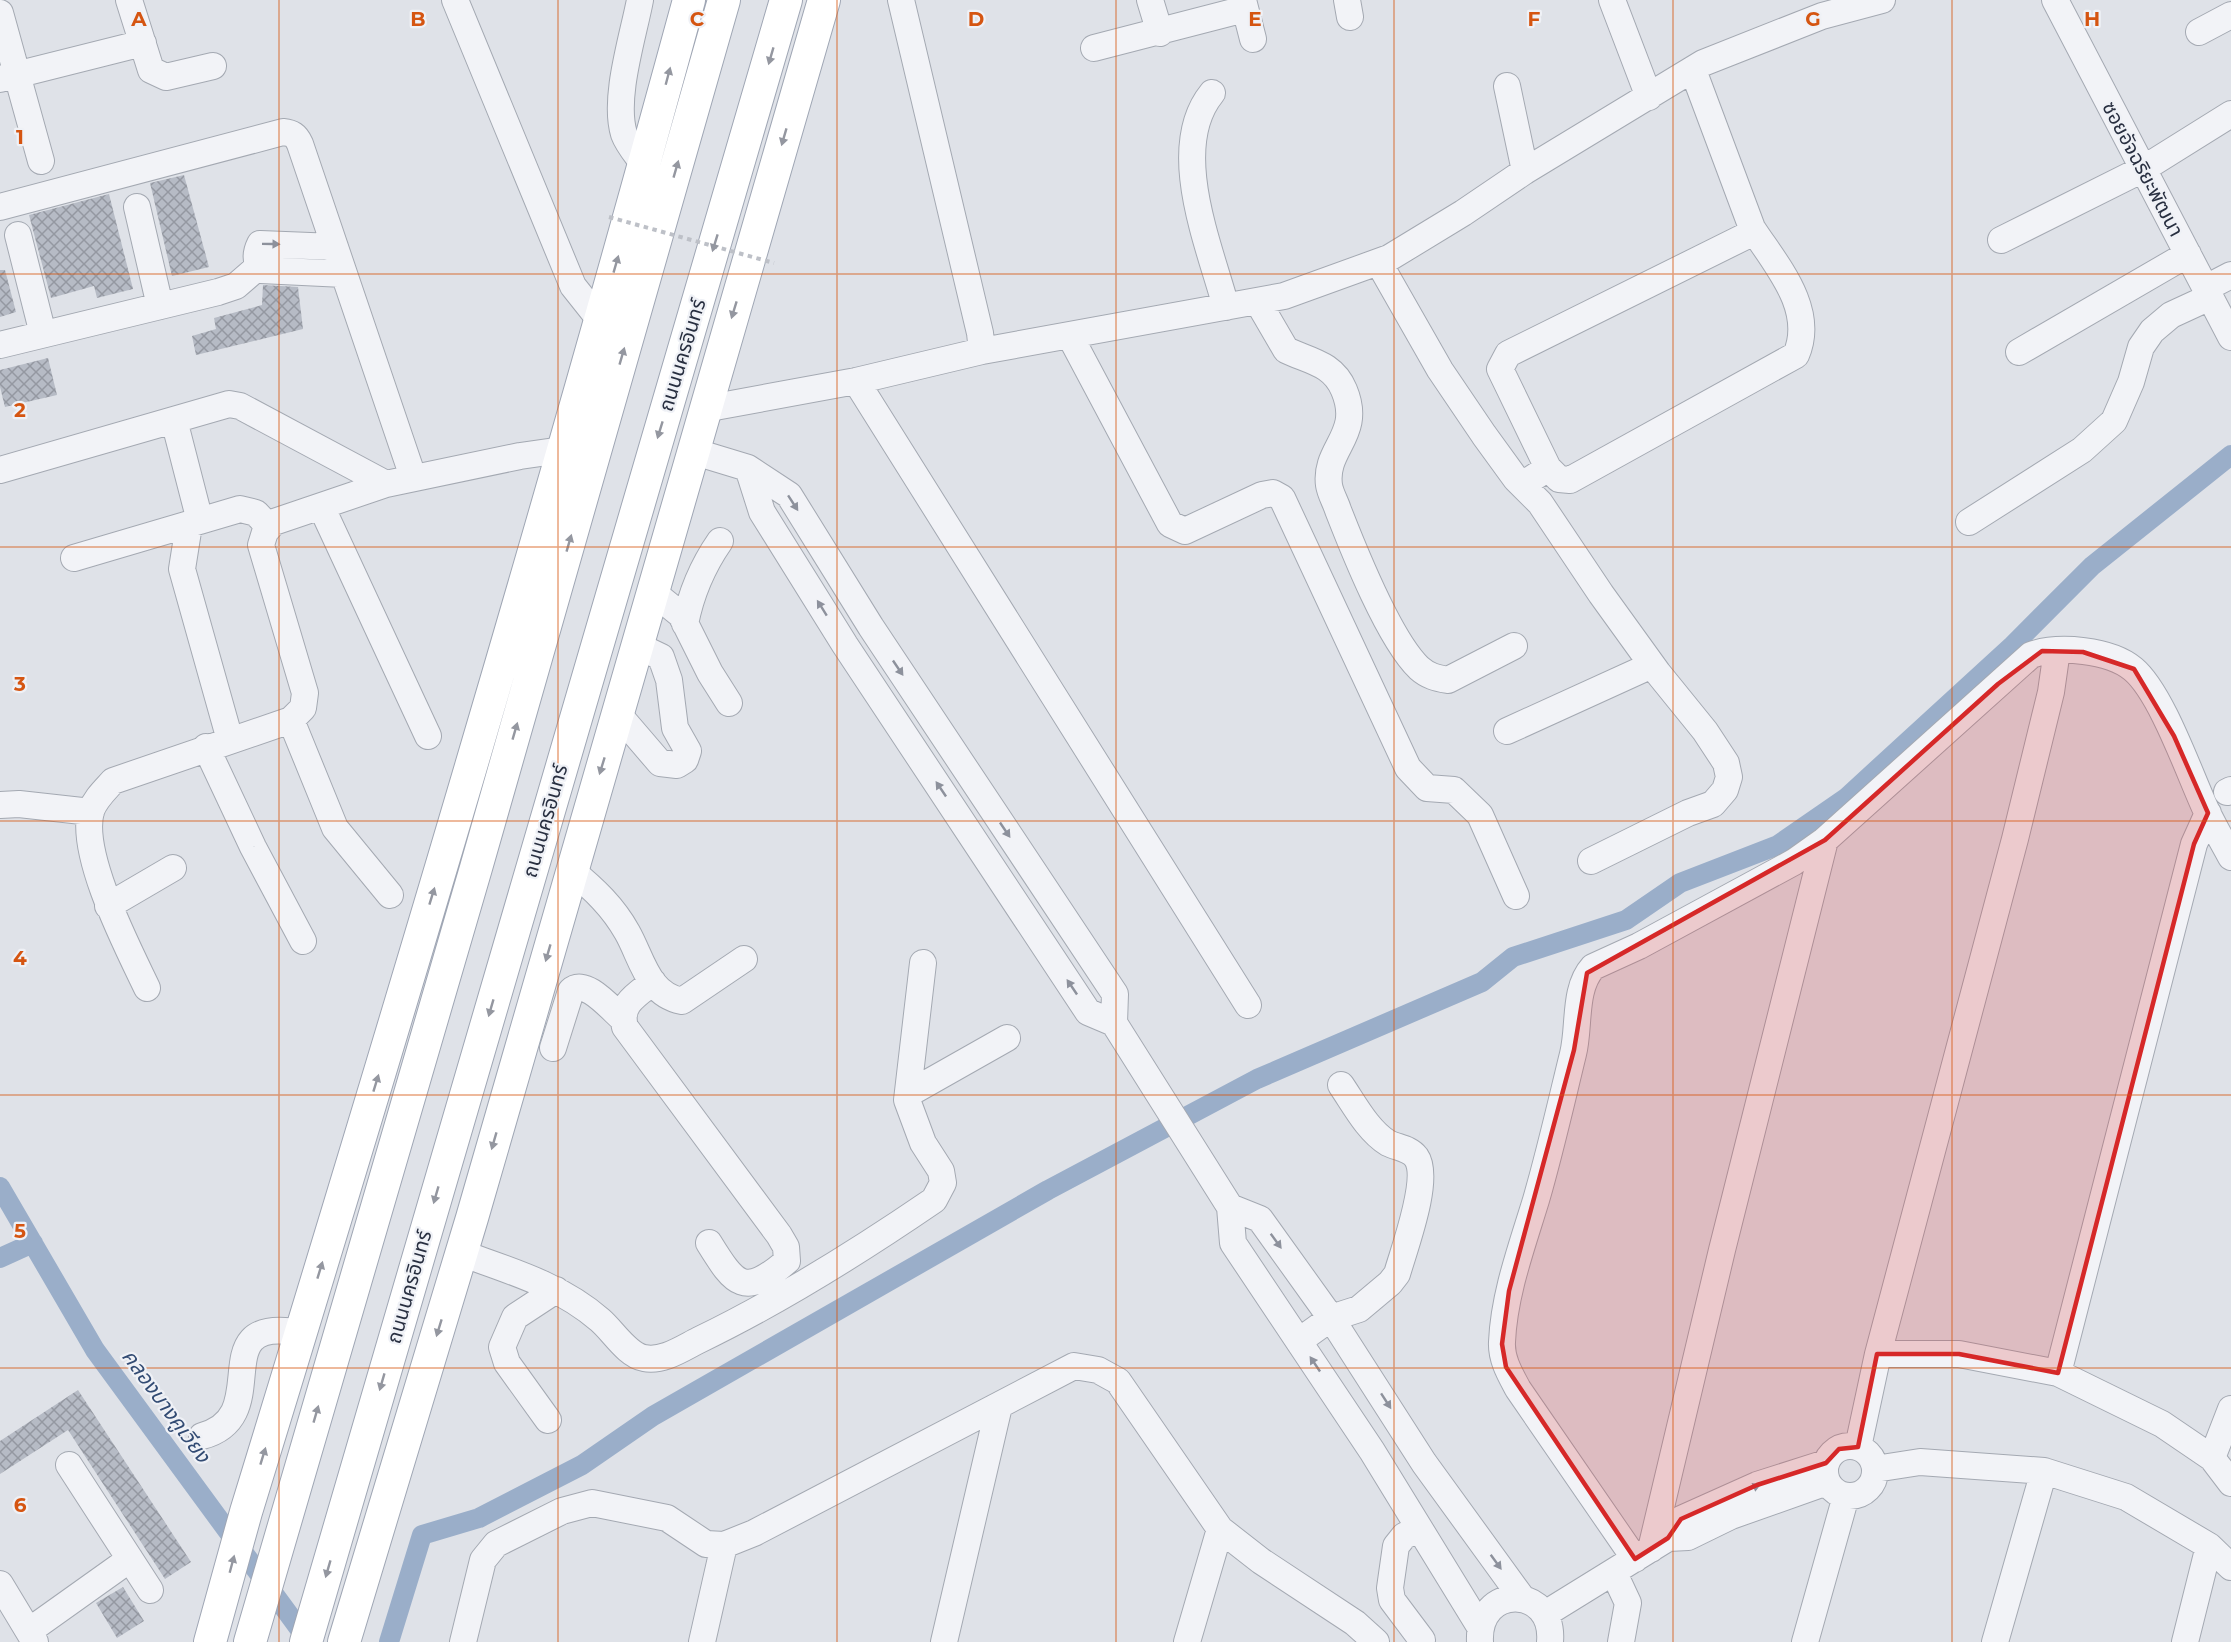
<svg xmlns="http://www.w3.org/2000/svg" width="2231" height="1642" viewBox="0 0 2231 1642" font-family="Montserrat,'Noto Sans Thai',sans-serif">
<defs>
<pattern id="building-cross-hatch" width="8" height="8" patternUnits="userSpaceOnUse" patternTransform="scale(1.5)"><rect width="8" height="8" fill="#b6bbc5"/><path d="M0 0l8 8M0 8l8-8" fill="none" stroke="#9498a1"/></pattern>
</defs>
<rect width="100%" height="100%" fill="#dfe2e8"/>
<g fill="none" stroke-linecap="round" stroke-linejoin="round">
<!-- canal -->
<path stroke="#9aaec9" stroke-width="20" d="M0,1187L95,1350L309,1642
M0,1258L33,1243
M389,1642L422,1535L479,1518L582,1465L653,1416L1048,1190L1257,1079L1482,982L1513,957L1626,920L1680,883L1778,845L1846,798L2013,645L2092,566L2231,455"/>
</g>
<!-- building -->
<path fill="url(#building-cross-hatch)" d="M184,175L209,267L172,276L150,183Z
M109,194L133,289L97,298L94,286L51,298L29,215Z
M0,270H5L16,312L0,317Z
M263,285L298,287L303,329L196,355L192,336L216,329L214,318L262,305Z
M48,358L57,395L5,407L0,387V370Z
M78,1390L191,1562L165,1579L68,1430L0,1474V1441Z
M123,1587L144,1621L117,1638L96,1603Z"/>
<g fill="none" stroke-linecap="round" stroke-linejoin="round">
<!-- minor casing -->
<g stroke="#a4a9b2" stroke-width="28">
<path id="minor" d="M129,0L151,70L166,77L213,66
M455,0L573,286L600,320
M640,0C633,37 613,98 624,134C628,145 638,156 644,165
M901,0L980,333L982,351
M1150,0L1160,33
M1243,0L1253,39
M1347,0L1350,17
M1612,0L1649,97
M2055,0L2231,337
M0,13L41,161
M2199,32L2231,15
M1094,48L1245,9
M0,79L143,43
M1507,86L1525,171
M1212,93C1167,148 1210,247 1226,307
M0,207L283,132C292,133 296,135 300,144L413,477
M137,207L160,306
M18,235L43,334
M2001,240L2143,169L2231,114
M335,247L260,244C255,254 255,261 261,270L344,274
M1379,263L1440,370L1484,435L1516,479L1540,503L1601,594L1658,673L1705,731L1726,763L1729,777L1725,790L1713,804L1688,813L1591,861
M2206,288L2231,275
M1258,302L1286,350C1309,361 1333,363 1344,390C1363,435 1324,448 1329,485C1330,493 1336,503 1338,510C1354,551 1389,639 1419,668C1428,676 1436,678 1448,680L1514,646
M1070,336L1170,524L1185,531L1262,495L1273,493L1282,498L1408,768L1427,788L1454,790L1480,815L1516,896
M0,345L218,292L236,286L259,266
M2019,352L2188,254
M856,381L1248,1005
M704,409L856,381L982,351L1284,296L1389,258L1463,213L1525,171L1703,63L1822,16L1882,0
M174,420L200,521
M692,451L748,468L789,495L871,627L1115,994L1114,1023L1230,1207L1233,1243L1372,1451L1480,1627
M748,468L762,512L845,645L1088,1012L1114,1023
M1548,468L1559,479L1570,480L1796,355C1816,309 1776,265 1752,228
M0,470L229,404L240,406L386,484L520,456L562,450
M1522,485L1548,468L1500,369L1508,354L1748,235L1752,228L1693,70
M322,508L428,736
M1969,522L2082,450L2114,421L2131,382L2141,347L2152,331L2171,315L2210,297
M189,525L182,569L230,740
M74,558L240,509L256,513L269,527
M654,593L681,615L710,673L729,703
M685,624C691,593 702,567 720,541
M618,714L660,763L677,765L685,760L688,751L675,728L669,680L661,657L638,646
M291,720L335,828L390,895
M1507,731L1652,665
M206,747L253,847L303,941
M2227,792L2231,790
M0,805L19,804L91,812
M572,871C594,889 613,907 627,932C642,958 647,994 682,1001L744,959
M108,906L173,868
M653,982C638,994 618,1004 625,1027L779,1235L786,1247L787,1261C744,1298 735,1285 709,1243
M147,988C128,948 79,854 91,811C95,799 105,790 113,781L291,720L303,708L305,693L261,545L265,532L274,522L386,484
M553,1048L571,991C585,977 611,1009 623,1019
M908,1094L1007,1038
M1230,1207L1260,1219L1331,1318L1424,1463L1522,1598
M461,1253C510,1271 560,1285 600,1320C613,1331 627,1355 644,1358C663,1362 683,1348 699,1340C782,1300 858,1252 934,1200L943,1183L941,1171L923,1143L907,1100L923,963
M1299,1341L1331,1318L1359,1309L1390,1283L1397,1274C1404,1249 1431,1178 1416,1157C1409,1148 1398,1148 1388,1143C1368,1131 1354,1104 1341,1085
M1878,1354L2015,839L2051,692L2057,650
M2058,1373L2194,844L2208,813
M548,1420L507,1363L502,1347L515,1317L556,1290
M202,1436C278,1416 200,1314 301,1333
M1825 1471a25 25 0 1 1 50 0a25 25 0 1 1-50 0Z
M1858,1447L1878,1354H1959L2058,1373L2162,1424L2212,1458L2231,1483
M2212,1458L2231,1409
M69,1465L150,1590
M1875,1469L1920,1462L2044,1471L2126,1497L2209,1546L2231,1567
M1418,1529L1404,1536L1396,1546L1390,1588L1392,1600L1422,1640
M1668,1538L1688,1537L1731,1516L1827,1482
M1651,1549L1722,1250L1825,840
M1635,1559L1518,1389C1510,1374 1501,1359 1502,1342C1504,1294 1522,1246 1536,1200C1550,1152 1561,1103 1573,1054C1580,1027 1573,989 1593,967L1639,946L1794,862L1825,840L2031,655C2059,645 2110,650 2133,669C2162,693 2190,776 2207,812C2214,827 2223,842 2231,857
M1614,1573L1628,1603L1621,1642
M0,1584L35,1642
M1545,1614L1668,1538L1681,1519L1757,1485L1826,1463
M29,1631L130,1559
M463,1642L483,1560L496,1544L562,1511L592,1503L667,1518L706,1544L724,1545L754,1533L1074,1366L1098,1370L1118,1381L1220,1529L1261,1561L1355,1623L1376,1642
M702,1642L724,1545
M944,1642L999,1406
M1187,1642L1220,1529
M1480,1642C1477,1583 1555,1585 1550,1642
M1805,1642L1846,1496
M1995,1642L2044,1471
M2185,1642L2209,1546"/>
</g>
<!-- major casing -->
<g stroke="#9fa6b4" stroke-width="34">
<path id="major" d="M210,1642L246,1512C400,1010 551,507 689,0
M250,1642L476,868L724,0
M306,1642L786,0
M344,1642L472,1218L824,0"/>
</g>
<!-- minor -->
<use href="#minor" stroke="#f2f3f7" stroke-width="26"/>
<!-- major -->
<use href="#major" stroke="#fff" stroke-width="32"/>
<!-- path-bridge -->
<path stroke="#bdc0c7" stroke-width="4" stroke-dasharray="4.5 4.5" stroke-linecap="butt" d="M609,217L774,263"/>
</g>
<!-- one-way arrows -->
<defs><path id="oneway-solid" d="M-6-.8H1V-3.2L6.5 0L1 3.2V.8H-6Z" transform="scale(1.5)"/></defs>
<g fill="#9497a0">
<use href="#oneway-solid" transform="translate(771 56) rotate(106)"/>
<use href="#oneway-solid" transform="translate(668 76) rotate(-75)"/>
<use href="#oneway-solid" transform="translate(784 137) rotate(106)"/>
<use href="#oneway-solid" transform="translate(676 169) rotate(-74)"/>
<use href="#oneway-solid" transform="translate(715 243) rotate(107)"/>
<use href="#oneway-solid" transform="translate(616 264) rotate(-74)"/>
<use href="#oneway-solid" transform="translate(734 310) rotate(107)"/>
<use href="#oneway-solid" transform="translate(622 356) rotate(-74)"/>
<use href="#oneway-solid" transform="translate(660 430) rotate(107)"/>
<use href="#oneway-solid" transform="translate(569 543) rotate(-74)"/>
<use href="#oneway-solid" transform="translate(515 731) rotate(-74)"/>
<use href="#oneway-solid" transform="translate(602 766) rotate(107)"/>
<use href="#oneway-solid" transform="translate(432 896) rotate(-73)"/>
<use href="#oneway-solid" transform="translate(548 953) rotate(106)"/>
<use href="#oneway-solid" transform="translate(491 1008) rotate(106)"/>
<use href="#oneway-solid" transform="translate(376 1083) rotate(-73)"/>
<use href="#oneway-solid" transform="translate(494 1141) rotate(106)"/>
<use href="#oneway-solid" transform="translate(436 1195) rotate(106)"/>
<use href="#oneway-solid" transform="translate(320 1270) rotate(-73)"/>
<use href="#oneway-solid" transform="translate(439 1328) rotate(107)"/>
<use href="#oneway-solid" transform="translate(382 1382) rotate(106)"/>
<use href="#oneway-solid" transform="translate(316 1414) rotate(-74)"/>
<use href="#oneway-solid" transform="translate(263 1456) rotate(-73)"/>
<use href="#oneway-solid" transform="translate(232 1564) rotate(-75)"/>
<use href="#oneway-solid" transform="translate(328 1569) rotate(106)"/>
</g>
<g fill="#8d919c">
<use href="#oneway-solid" transform="translate(271 244) rotate(1)"/>
<use href="#oneway-solid" transform="translate(793 503) rotate(57)"/>
<use href="#oneway-solid" transform="translate(822 608) rotate(-122)"/>
<use href="#oneway-solid" transform="translate(898 668) rotate(56)"/>
<use href="#oneway-solid" transform="translate(941 789) rotate(-124)"/>
<use href="#oneway-solid" transform="translate(1005 830) rotate(56)"/>
<use href="#oneway-solid" transform="translate(1072 987) rotate(-124)"/>
<use href="#oneway-solid" transform="translate(1276 1241) rotate(54)"/>
<use href="#oneway-solid" transform="translate(1315 1364) rotate(-124)"/>
<use href="#oneway-solid" transform="translate(1386 1401) rotate(57)"/>
<use href="#oneway-solid" transform="translate(1752 1488) rotate(-23)"/>
<use href="#oneway-solid" transform="translate(1496 1562) rotate(54)"/>
</g>
<!-- marked area -->
<path fill="#d62828" fill-opacity="0.2" stroke="#d62828" stroke-width="4.5" stroke-linejoin="round" d="M2042,651L2083,652L2134,669L2174,736L2208,813L2194,844L2058,1373L1959,1354H1877L1858,1447L1839,1449L1826,1463L1757,1485L1681,1519L1668,1538L1635,1559L1506,1367L1502,1344L1509,1291L1574,1050L1587,973L1825,840L1998,684Z"/>
<!-- grid -->
<path fill="none" stroke="#d55511" stroke-width="1.5" stroke-opacity="0.55" d="M279,0V1642M558,0V1642M837,0V1642M1116,0V1642M1394,0V1642M1673,0V1642M1952,0V1642M0,274H2231M0,547H2231M0,821H2231M0,1095H2231M0,1368H2231"/>
<g text-anchor="middle" stroke-width="4.5" stroke-linejoin="round" paint-order="stroke">
<!-- street labels -->
<g font-size="20" fill="#282f40" stroke="#eff1f6">
<text transform="translate(2143 169) rotate(62)" y="7">ซอยอัจฉริยะพัฒนา</text>
<text transform="translate(682 355) rotate(-73)" y="7">ถนนนครอินทร์</text>
<text transform="translate(545 821) rotate(-74)" y="7">ถนนนครอินทร์</text>
<text transform="translate(409 1287) rotate(-74)" y="7">ถนนนครอินทร์</text>
</g>
<!-- water labels -->
<g font-size="21" font-style="italic" fill="#324b73" stroke="#eff1f6">
<text transform="translate(166 1406) rotate(54)" y="7">คลองบางคูเวียง</text>
</g>
</g>
<g font-size="20" text-anchor="middle" font-weight="bold" fill="#d55511" stroke="#eff1f6" stroke-width="4.5" stroke-linejoin="round" paint-order="stroke">
<text x="139" y="26">A</text>
<text x="418" y="26">B</text>
<text x="697" y="26">C</text>
<text x="976" y="26">D</text>
<text x="1255" y="26">E</text>
<text x="1534" y="26">F</text>
<text x="1813" y="26">G</text>
<text x="2092" y="26">H</text>
<text x="20" y="144">1</text>
<text x="20" y="417">2</text>
<text x="20" y="691">3</text>
<text x="20" y="965">4</text>
<text x="20" y="1238">5</text>
<text x="20" y="1512">6</text>
</g>
</svg>
